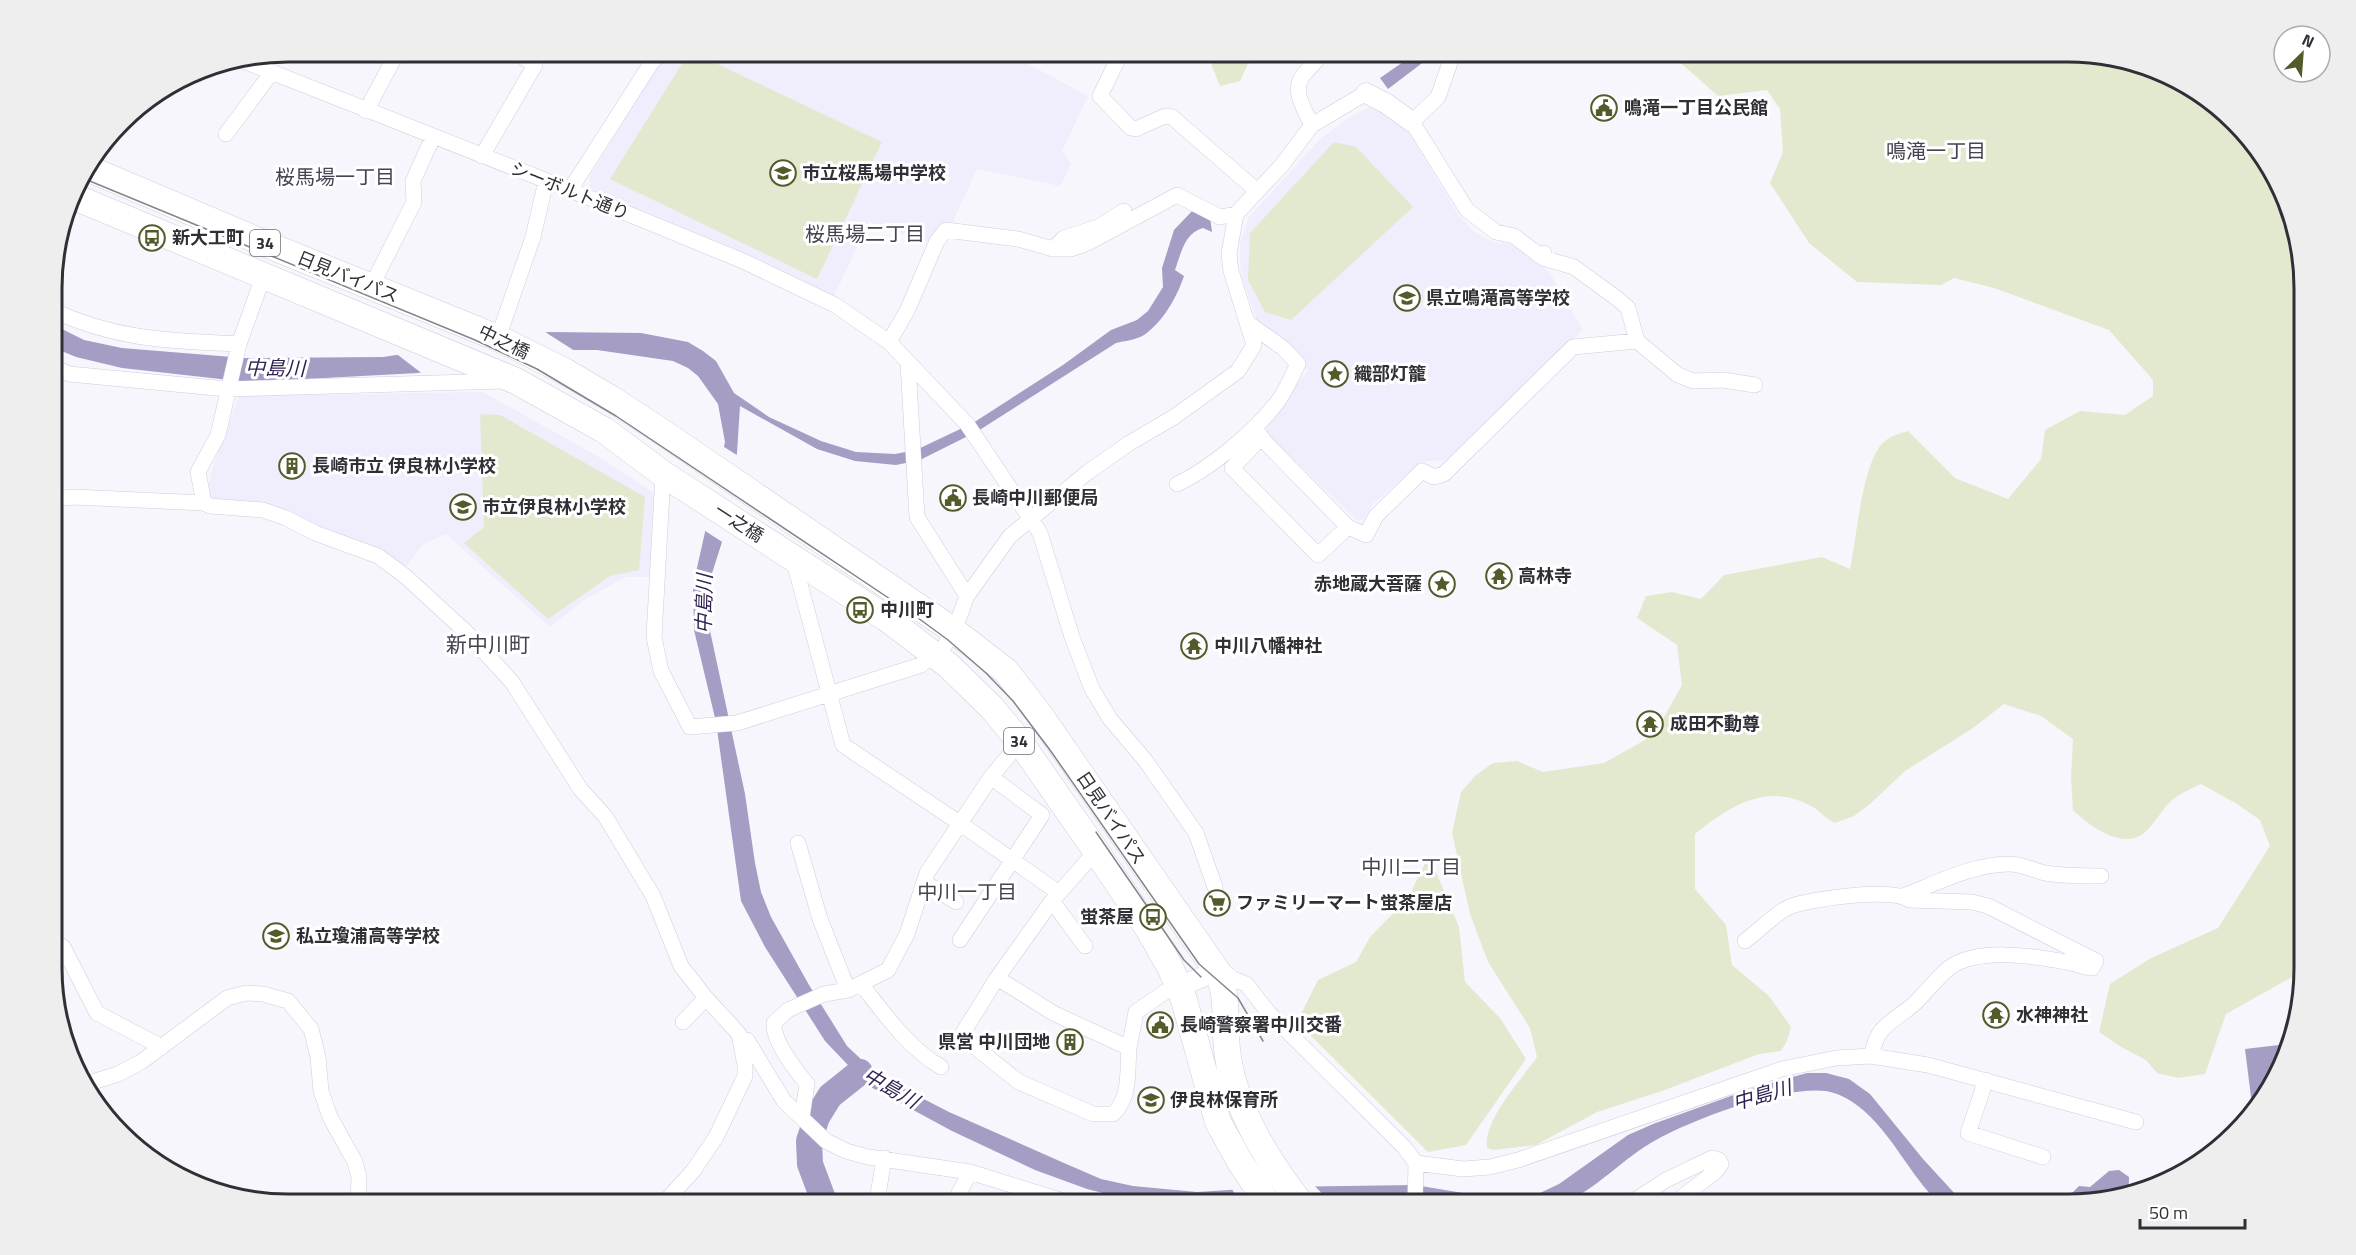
<svg xmlns="http://www.w3.org/2000/svg" width="2356" height="1255" viewBox="0 0 2356 1255" font-family="'Titillium Web','Noto Sans JP',sans-serif">
<rect width="100%" height="100%" fill="#f7f6fd"/>
<!-- built -->
<path fill="#f0edfc" d="M667,51H1004L1088,96L1062,151L1071,164L1060,186L977,169L950,228L935,233L928,242L869,222L834,296L736,249L590,189V176Z
M1375,104L1406,128L1459,216L1473,231L1495,243L1512,244L1530,254L1551,275L1583,330L1446,460L1420,462L1373,504L1364,519L1358,521L1266,433L1269,421L1308,370L1257,321L1241,275L1240,259V243L1249,217L1320,139L1347,119Z
M483,392L597,456L656,494L653,577H626L584,600L550,627L446,534L422,545L404,570L288,513L253,502L213,501L207,493L211,472L239,396Z"/>
<!-- green -->
<path fill="#e3e9cf" d="M690,51L882,142L817,279L610,179Z
M1206,51H1254L1240,81L1220,86Z
M1674,51H2068L2173,76L2224,110L2265,156L2303,257L2305,967L2304,973L2294,976L2226,1014L2205,1074L2178,1078L2157,1073L2146,1060L2121,1047L2099,1032L2110,984L2151,958L2218,928L2270,846L2260,820L2237,804L2201,784C2193,788 2183,792 2176,797C2163,806 2156,823 2144,833C2123,851 2088,825 2073,810L2071,778L2073,739L2041,716L2004,704L1973,728L1905,771L1870,804L1854,816L1835,823C1826,819 1821,812 1813,807C1768,781 1730,806 1695,834V889L1726,925L1732,965L1769,996L1791,1027L1787,1041L1781,1051L1759,1054L1662,1091L1597,1112L1536,1145L1493,1150L1487,1148C1483,1120 1521,1080 1537,1057L1530,1028L1488,962L1470,914L1452,833L1461,792L1476,775L1493,763L1517,761L1543,772L1604,763L1654,735L1682,685L1677,645L1637,618L1646,596L1672,592L1701,599L1724,575L1822,557L1850,569C1857,536 1861,473 1880,446C1887,437 1898,434 1908,431L1955,478L2008,499L2041,459L2045,430L2080,411L2125,415L2153,396V380L2109,330L1994,288L1954,278L1941,285L1857,282L1809,243L1770,183L1783,152L1780,109L1767,90L1718,96L1674,57Z
M1334,142L1356,147L1413,207L1291,320L1265,312L1248,280L1250,233Z
M480,414L500,415L645,497L639,570L610,576L548,619L464,543L484,527Z
M1429,855L1459,927L1465,982L1500,1018L1526,1059L1466,1145L1428,1152L1297,1022L1318,980L1356,962L1370,937L1408,898Z"/>
<!-- water -->
<path fill="#a59dc4" d="M1419,51H1438L1388,89L1380,78Z
M1193,210L1210,217L1212,232L1203,228C1184,233 1181,254 1175,270L1184,276C1177,297 1163,322 1144,335C1136,340 1124,341 1116,343L978,431L920,460L896,465L855,461L817,449L740,406L737,453L722,542L707,589L709,626L745,794L755,863L761,892L771,917L809,985L847,1046L879,1076L949,1112L1064,1163L1101,1179L1133,1186L1197,1192L1275,1187L1415,1185L1487,1197L1517,1198L1540,1193L1559,1184L1628,1135L1653,1124L1753,1088L1807,1073H1826L1849,1079L1870,1094L1923,1159L1957,1196L1974,1200L2064,1201L2079,1186L2090,1187L2109,1171L2119,1170L2129,1177C2129,1184 2129,1190 2124,1194C2105,1209 1971,1204 1940,1204C1909,1175 1892,1132 1858,1106C1849,1099 1838,1093 1826,1091C1782,1086 1695,1118 1656,1140C1623,1158 1597,1189 1562,1204L1235,1199L1216,1204H1147L1087,1189L1035,1170L952,1131L867,1085L825,1041L765,947L741,901L716,722L694,630L693,586L725,442L718,404L698,376L688,368L673,361L597,350H561L418,373L247,382L122,368L76,357L52,347V324L84,340L122,348L244,358L383,357L548,332L641,333L688,342L703,351L716,361L734,393L769,417L821,441L856,452L895,454L916,450L973,423L1063,365L1111,330L1137,320L1148,311L1163,287L1162,268L1174,230Z
M2287,1044L2280,1072L2253,1113L2245,1049Z"/>
<!-- pier -->
<path fill="#f7f6fd" d="M542,330L578,353L513,360L424,375L394,352Z
M721,445L740,457L724,543L702,529Z
M1312,1183L1331,1203L1239,1202L1231,1187Z"/>
<g fill="none" stroke-linecap="round" stroke-linejoin="round">
<!-- river -->
<path stroke="#a59dc4" stroke-width="26" d="M825,1204L810,1164L809,1141L817,1117L830,1096L860,1072"/>
<!-- minor casing -->
<g stroke="#cfccdd" stroke-width="16">
<path id="minor" d="M642,51L654,60
M1122,51L1100,96L1131,128L1136,129L1165,116L1172,117L1257,191
M1454,51L1438,97L1412,122L1467,210L1496,232L1514,236L1543,258
M241,60L570,190L743,261L835,305L889,342L967,424L1040,533L1072,637L1092,689L1110,719L1145,760L1196,833L1215,887
M366,111L398,51
M1312,125C1304,109 1290,89 1305,73C1312,65 1318,60 1323,51
M114,133L124,123L133,109
M226,134L272,72
M482,156L535,65L513,51
M570,190L659,51
M1053,249L1064,238L1098,227L1124,211
M1544,253L1543,258L1574,267L1619,300L1628,308L1637,341L1678,375L1693,381L1723,380L1755,385
M371,287L414,202L413,181L433,137
M52,310C116,340 170,341 239,344L263,277
M498,338L533,237L546,181
M889,342L907,311L937,241L946,230L1018,239L1053,249H1071L1088,243L1177,195L1220,217L1236,214
M239,344L218,435L198,472L204,503L210,506L263,510L286,518L315,533L378,556L405,576L466,632L512,682L581,790L605,816L653,896L681,966L706,998L739,1034L745,1065V1076L716,1137L693,1171L663,1204
M908,364L917,517L967,596
M52,366L69,374L227,389L505,381
M1255,427L1264,441L1348,527L1366,535L1376,516L1422,471L1434,477L1444,474L1573,347L1637,341
M1255,427L1254,445L1232,468L1318,555L1348,527
M663,474L654,637L661,671L690,727L737,723L921,665L943,648L954,631L967,596L1010,536L1088,472L1128,444L1174,417L1238,371L1254,345L1231,271L1229,254L1236,214L1282,165L1312,125L1366,93
M1177,484C1208,470 1253,433 1275,405C1285,394 1291,377 1298,364L1283,348L1248,323
M52,499L74,497L204,503
M793,558L843,745L961,824L1059,893
M798,843L820,919L848,990
M924,882L956,902
M1903,896C1937,883 1973,864 2009,864C2021,864 2033,870 2045,873C2063,876 2082,876 2101,876
M1052,901L1085,946
M960,940L1042,815L991,777
M1745,941C1757,932 1776,913 1789,907C1809,899 1893,887 1909,900L1972,902L1988,906L2096,961L2092,968C2083,968 2075,963 2066,962C2033,956 1977,947 1949,968C1937,978 1928,990 1917,1001C1906,1013 1888,1020 1879,1034C1875,1040 1873,1049 1871,1056
M53,942H56L63,947L97,1013L162,1047
M1219,967L1233,979L1246,984L1269,1013L1404,1147L1416,1163L1463,1169L1490,1167L1518,1160L1782,1069L1836,1058L1871,1056L1928,1065L2136,1122
M997,978L1055,1014L1129,1048C1127,1071 1131,1098 1113,1114H1093L1019,1082L961,1036L997,978L1052,901L1096,851
M861,984C884,1013 908,1048 941,1067
M683,1022L706,998
M741,1040H747L784,1101L826,1141L846,1151L868,1157L970,1172L1073,1204
M1129,1048L1136,1012L1165,992L1178,987
M1986,1080L1968,1133L2043,1157
M86,1084L118,1074L141,1062L227,998L246,993L263,994L288,1001L311,1029L318,1057L321,1091L330,1117L355,1162L359,1177L358,1204
M802,1117L807,1084C795,1069 773,1042 774,1023L788,1010L824,994L848,990L888,970L907,934L927,873L991,777L1020,742
M873,1204L878,1195L884,1158
M948,1204L957,1197L970,1172
M1415,1204L1416,1163
M1629,1204L1666,1180L1712,1158L1719,1160L1721,1164L1716,1171L1673,1204"/>
</g>
<!-- tertiary casing -->
<g stroke="#cfccdd" stroke-width="21">
<path id="tertiary" d="M1366,93L1387,104L1412,122
M1178,987L1217,971"/>
</g>
<!-- trunk casing -->
<g stroke="#cfccdd" stroke-width="27">
<path id="trunk" d="M87,168L278,249L498,338L564,371L610,398L659,430L954,631L1006,671L1040,715L1217,971C1230,996 1223,1029 1228,1057C1236,1111 1268,1161 1301,1204
M72,196L516,381L604,430L663,474L886,618L949,666L992,708L1020,742L1096,851L1149,930L1170,967L1184,1000L1218,1122L1240,1162L1268,1204"/>
</g>
<!-- minor -->
<use href="#minor" stroke="#fff" stroke-width="15"/>
<!-- tertiary -->
<use href="#tertiary" stroke="#fff" stroke-width="20"/>
<!-- trunk -->
<use href="#trunk" stroke="#fff" stroke-width="26"/>
<!-- tram -->
<path stroke="#85848b" stroke-width="1.5" d="M80,177L475,340L537,369L616,416L914,615L948,640L986,673L1013,701L1050,750L1199,964L1238,998L1263,1041
M1096,832L1184,960L1201,977"/>
</g>
<!-- icons -->
<defs>
<g id="civic-ring" transform="scale(1.35)"><circle r="9.5" fill="#fff" stroke="#535b2a" stroke-width="1.5"/><path d="M-.6-6.5H3V-4.5H.6V-3L4-1V1h2V6H-6V1h2V-1L-.6-3ZM-1.2 2.5V6h2.4V2.5Z" fill="#535b2a"/></g>
<g id="school-ring" transform="scale(1.35)"><circle r="9.5" fill="#fff" stroke="#535b2a" stroke-width="1.5"/><path d="M0-5L7-2L0 1L-7-2ZM-4 1L0 2.5L4 1V4Q0 6-4 4Z" fill="#535b2a"/></g>
<g id="bus-ring" transform="scale(1.35)"><circle r="9.5" fill="#fff" stroke="#535b2a" stroke-width="1.5"/><path d="M-5-6H5V4H4V6H2V4H-2V6H-4V4H-5ZM-3.5-4V0h7V-4ZM-3.5 1.2v1.5H-2V1.2ZM2 1.2v1.5H3.5V1.2Z" fill="#535b2a"/></g>
<g id="sight-ring" transform="scale(1.35)"><circle r="9.5" fill="#fff" stroke="#535b2a" stroke-width="1.5"/><path d="M0-6L1.8-2.2L6-1.7L2.9 1.2L3.7 5.4L0 3.3L-3.7 5.4L-2.9 1.2L-6-1.7L-1.8-2.2Z" fill="#535b2a"/></g>
<g id="building-ring" transform="scale(1.35)"><circle r="9.5" fill="#fff" stroke="#535b2a" stroke-width="1.5"/><path d="M-4-6H4V6H1V3H-1V6H-4ZM-2.5-4.3h1.7v1.8h-1.7ZM.8-4.3h1.7v1.8H.8ZM-2.5-1h1.7V.8h-1.7ZM.8-1h1.7V.8H.8Z" fill="#535b2a"/></g>
<g id="temple-ring" transform="scale(1.35)"><circle r="9.5" fill="#fff" stroke="#535b2a" stroke-width="1.5"/><path d="M0-6L5-2H3V0L6.5 2.5H4V6H1.5V3h-3V6H-4V2.5H-6.5L-3 0V-2H-5Z" fill="#535b2a"/></g>
<g id="supermarket-ring" transform="scale(1.35)"><circle r="9.5" fill="#fff" stroke="#535b2a" stroke-width="1.5"/><path d="M-6-5.5h2.5l.6 2H6L4.5 2H-2.5L-4.4-4H-6ZM-1.5 3.2a1.3 1.3 0 1 0 .1 0ZM3 3.2a1.3 1.3 0 1 0 .1 0Z" fill="#535b2a"/></g>
</defs>
<g fill-rule="evenodd">
<use href="#civic-ring" x="1604" y="108"/>
<use href="#school-ring" x="783" y="173"/>
<use href="#bus-ring" x="152" y="238"/>
<use href="#school-ring" x="1407" y="298"/>
<use href="#sight-ring" x="1335" y="374"/>
<use href="#building-ring" x="292" y="466"/>
<use href="#civic-ring" x="953" y="498"/>
<use href="#school-ring" x="463" y="507"/>
<use href="#temple-ring" x="1499" y="576"/>
<use href="#sight-ring" x="1442" y="584"/>
<use href="#bus-ring" x="860" y="610"/>
<use href="#temple-ring" x="1194" y="646"/>
<use href="#temple-ring" x="1650" y="724"/>
<use href="#supermarket-ring" x="1217" y="903"/>
<use href="#bus-ring" x="1153" y="917"/>
<use href="#school-ring" x="276" y="936"/>
<use href="#temple-ring" x="1996" y="1015"/>
<use href="#civic-ring" x="1160" y="1025"/>
<use href="#building-ring" x="1070" y="1042"/>
<use href="#school-ring" x="1151" y="1100"/>
</g>
<g text-anchor="middle" stroke-width="6" stroke-linejoin="round" paint-order="stroke">
<!-- shield labels -->
<g fill="#fff" stroke="#6e6d72" stroke-width="1.5">
<rect x="250" y="230" width="30" height="26" rx="4.5"/>
<rect x="1004" y="728" width="30" height="26" rx="4.5"/>
</g>
<g font-size="16" font-weight="bold" fill="#302f36">
<text x="265" y="249">34</text>
<text x="1019" y="747">34</text>
</g>
<!-- poi labels -->
<g font-size="18" font-weight="bold" fill="#302f36" stroke="#fff" text-anchor="start">
<text x="1624" y="114">鳴滝一丁目公民館</text>
<text x="802" y="179">市立桜馬場中学校</text>
<text x="172" y="244">新大工町</text>
<text x="1426" y="304">県立鳴滝高等学校</text>
<text x="1354" y="380">織部灯籠</text>
<text x="312" y="472">長崎市立 伊良林小学校</text>
<text x="972" y="504">長崎中川郵便局</text>
<text x="482" y="513">市立伊良林小学校</text>
<text x="1518" y="582">高林寺</text>
<text x="1422" y="590" text-anchor="end">赤地蔵大菩薩</text>
<text x="880" y="616">中川町</text>
<text x="1214" y="652">中川八幡神社</text>
<text x="1670" y="730">成田不動尊</text>
<text x="1236" y="909">ファミリーマート蛍茶屋店</text>
<text x="1134" y="923" text-anchor="end">蛍茶屋</text>
<text x="296" y="942">私立瓊浦高等学校</text>
<text x="2016" y="1021">水神神社</text>
<text x="1180" y="1031">長崎警察署中川交番</text>
<text x="1050" y="1048" text-anchor="end">県営 中川団地</text>
<text x="1170" y="1106">伊良林保育所</text>
</g>
<!-- street labels -->
<g font-size="18" fill="#302f36" stroke="#fff">
<text transform="translate(570 191) rotate(22)" y="6">シーボルト通り</text>
<text transform="translate(348 277) rotate(22)" y="6">日見バイパス</text>
<text transform="translate(504 342) rotate(26)" y="6">中之橋</text>
<text transform="translate(739 523) rotate(33)" y="6">一之橋</text>
<text transform="translate(1111 818) rotate(56)" y="6">日見バイパス</text>
</g>
<!-- neighbourhood labels -->
<g font-size="20" fill="#454251" stroke="#fff">
<text x="1936" y="158">鳴滝一丁目</text>
<text x="335" y="184">桜馬場一丁目</text>
<text x="865" y="241">桜馬場二丁目</text>
<text x="1411" y="874">中川二丁目</text>
<text x="967" y="899">中川一丁目</text>
</g>
<!-- water labels -->
<g font-size="20" font-style="italic" fill="#2d1e4f" stroke="#fff">
<text transform="translate(275 368) rotate(1)" y="7">中島川</text>
<text transform="translate(704 604) rotate(-89)" y="7">中島川</text>
<text transform="translate(891 1088) rotate(30)" y="7">中島川</text>
<text transform="translate(1762 1095) rotate(-16)" y="7">中島川</text>
</g>
<!-- quarter labels -->
<g font-size="21" fill="#454251" stroke="#fff">
<text x="488" y="652">新中川町</text>
</g>
</g>
<!-- crop -->
<path d="M0 0H2356V1255H0ZM288 62H2068A226 226 0 0 1 2294 288V968A226 226 0 0 1 2068 1194H288A226 226 0 0 1 62 968V288A226 226 0 0 1 288 62Z" fill="#eeeeef" fill-rule="evenodd"/>
<path fill="none" stroke="#302f36" stroke-width="3" d="M288 62H2068A226 226 0 0 1 2294 288V968A226 226 0 0 1 2068 1194H288A226 226 0 0 1 62 968V288A226 226 0 0 1 288 62Z"/>
<!-- north arrow -->
<g transform="translate(2302 54) rotate(25)"><circle r="28" fill="#ffffff" stroke="#acacaf" stroke-width="1.5"/>
<path d="M0-4.5L10 22L0 15L-10 22Z" fill="#535b2a"/>
<text y="-9" font-size="16" font-weight="bold" text-anchor="middle" fill="#302f36">N</text>
</g>
<!-- scale -->
<path d="M2140 1219v9h105v-9" fill="none" stroke="#302f36" stroke-width="3"/>
<text x="2149" y="1219" font-size="18" fill="#302f36" stroke="#ffffff" stroke-width="4.5" paint-order="stroke">50 m</text>
</svg>
